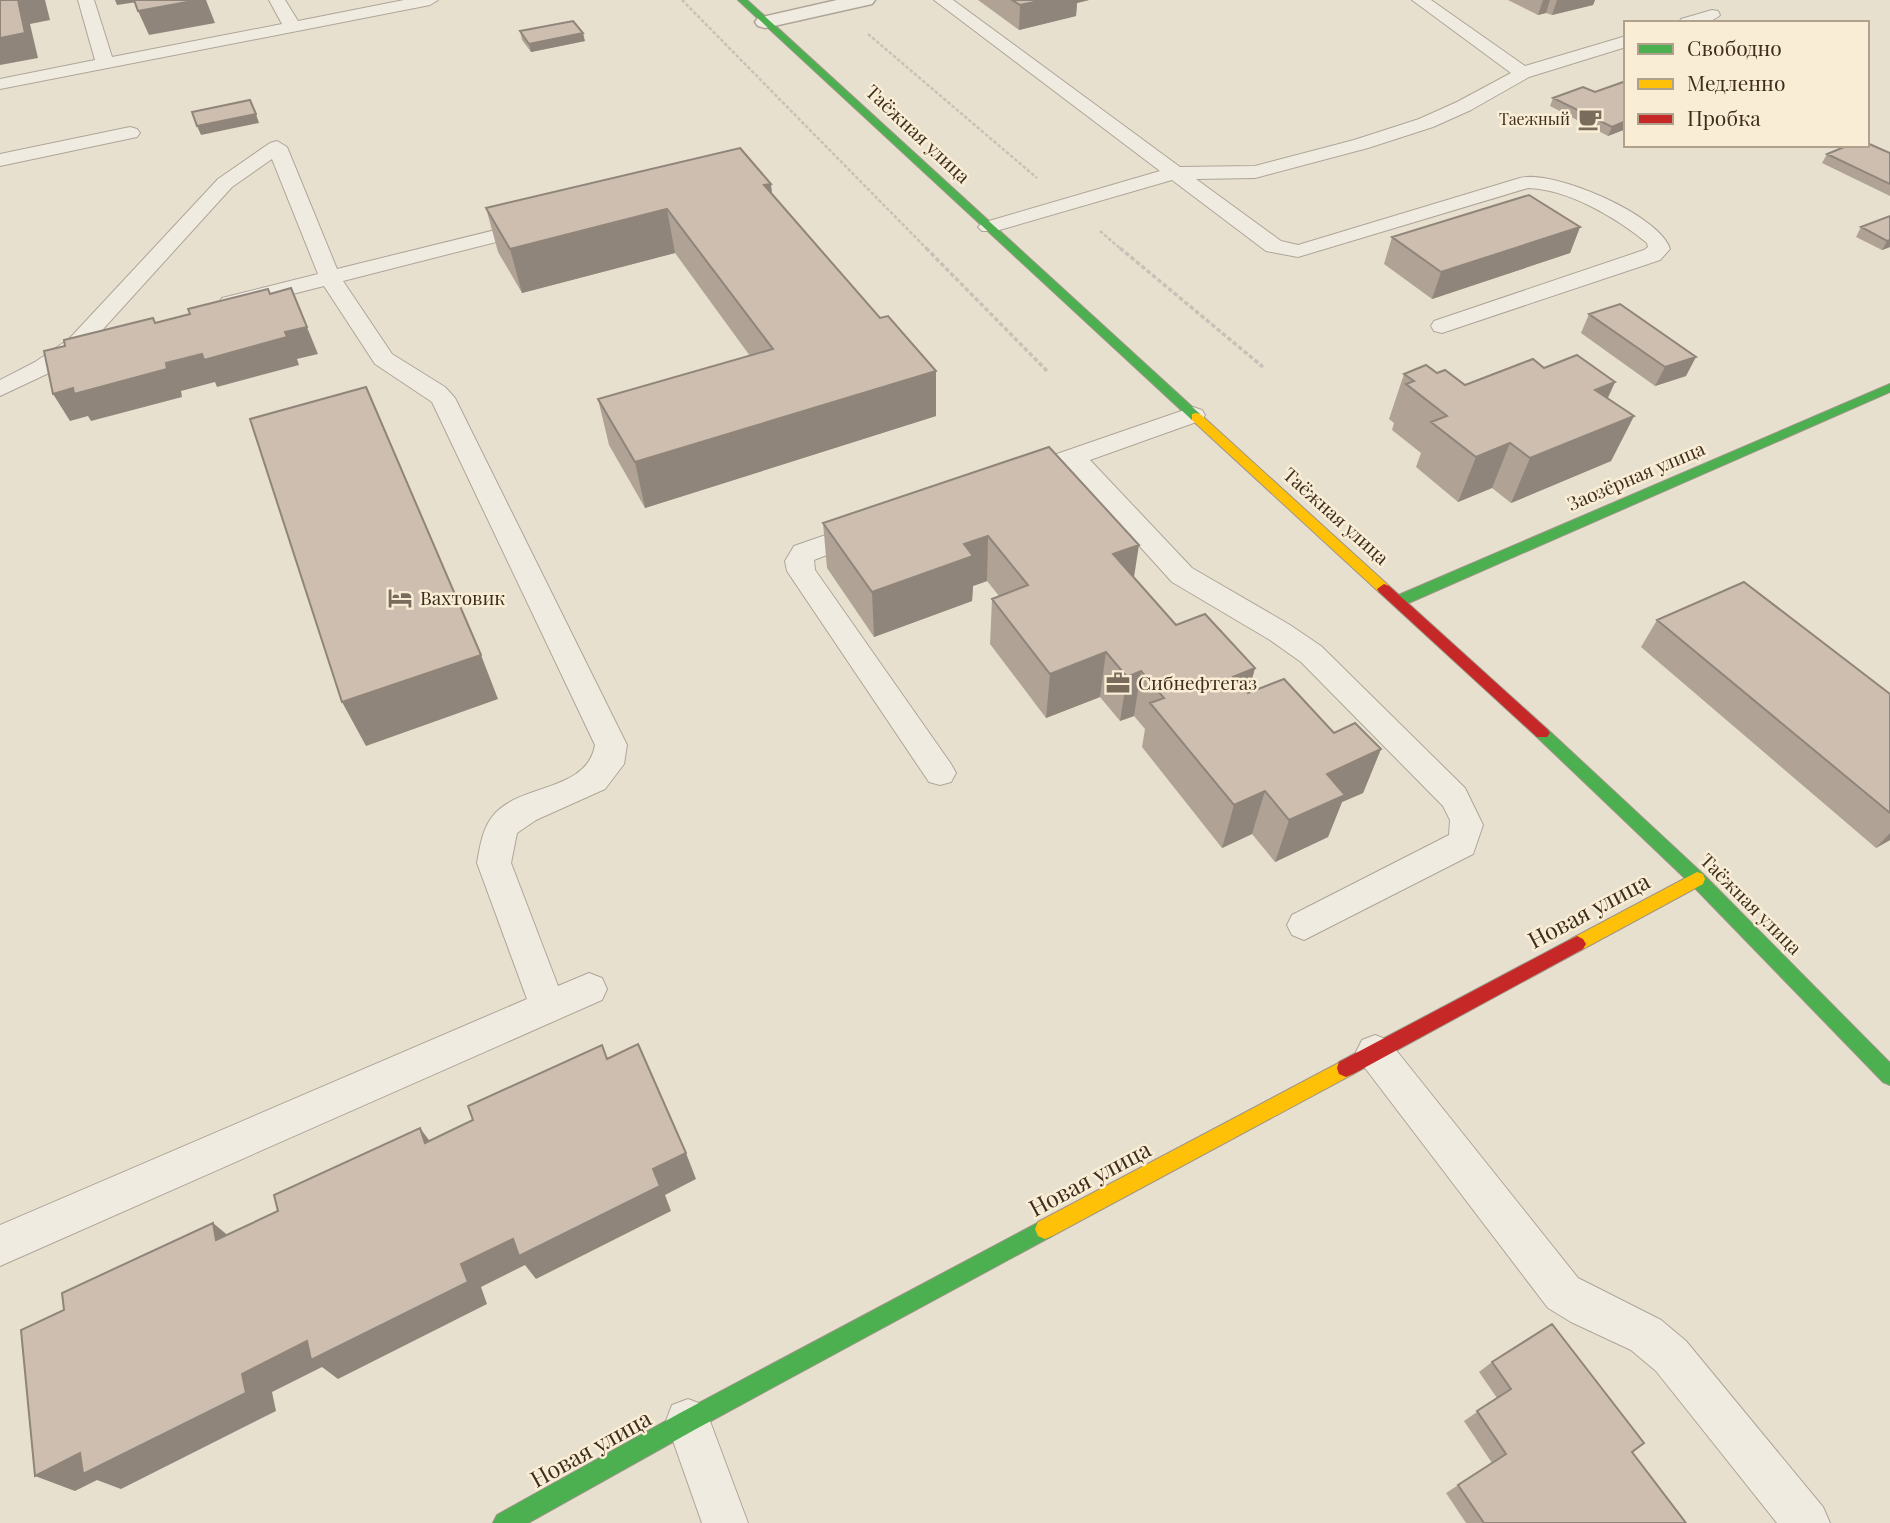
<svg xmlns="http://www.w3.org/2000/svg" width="1890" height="1523" viewBox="0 0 1890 1523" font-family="'Playfair Display',serif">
<rect width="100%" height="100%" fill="#e8e0ce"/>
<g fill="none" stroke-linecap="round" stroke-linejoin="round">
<!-- lane casing -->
<g stroke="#aea598" stroke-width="2">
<path id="lane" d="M78,0H94L112,57L282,24L269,0H285L298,21L404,0H438L430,5L0,89V79L95,60Z
M934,0H953L1180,167L1255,166L1354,140L1419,119L1457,102L1511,73L1412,0H1431L1525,66L1626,36V47L1529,77L1471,110L1433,127L1368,148L1255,178L1196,179L1281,241L1298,245L1520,178C1554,169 1661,216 1670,249L1660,260L1442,333L1434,331L1431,326L1434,321L1644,250L1648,247L1647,243C1617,218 1568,189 1528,188L1298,257L1266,251L1172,180L996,231H982L978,227L982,223L1160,171Z
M1712,10L1718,11L1720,15C1710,25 1693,23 1679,23L1681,19Z
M130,127L137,129L140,133L137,137L0,166V154Z
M277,141L287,147L337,269L536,220L543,222L547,226L543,230L343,281L392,354L445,387L455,398L627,745L624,764L605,789L536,820L517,833L511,863L558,986L589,973L602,978L607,989L602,1000L0,1266V1225L527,999L477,863C480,847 482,830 492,817C517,783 587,793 595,745L432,402L375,364L324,286L230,310L222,308L219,303L222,298L318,274L272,159L232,187L85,349L51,372L0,396V380L35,362L69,339L218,179L270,143Z
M1193,407L1202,410L1205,415L1202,420L1090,460L1192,568L1290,625L1321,646L1465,788L1483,825L1473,854L1304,940L1292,935L1287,925L1292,915L1449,835L1450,820L1443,806L1301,662L1270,640L1172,582L1069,468L1057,471L1048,469L1044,463L1048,457Z
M866,521L876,524L879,530L876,536L814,560L815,570L951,764L956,773L951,782L940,785L929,782L787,571L785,561L794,546Z
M1375,1035L1388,1040L1578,1278L1661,1320L1686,1341L1823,1507L1830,1523H1777L1656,1371L1631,1350L1571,1322L1548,1308L1362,1064L1356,1052L1362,1040Z
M688,1399L704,1405L748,1523H702L666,1421L672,1405Z"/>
</g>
<!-- street casing -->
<g stroke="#aea598" stroke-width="3">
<path id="street" d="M837,0H875L872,4L765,28L758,26L755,22L758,18Z"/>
</g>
<!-- fast casing -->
<g stroke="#9e9587" stroke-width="2">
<path id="fast" d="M738,0H747L1200,414V420H1192Z
M1890,384V392L1404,605H1394L1392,601L1394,597Z
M1542,727L1547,729L1703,874L1890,1063V1085L1883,1082L1691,884L1537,737L1534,733Z
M1045,1219L1052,1222L1055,1229L1052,1236L696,1429L528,1523H493L497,1515L680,1413Z"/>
</g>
<!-- slow casing -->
<g stroke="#9e9587" stroke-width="2">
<path id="slow" d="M1196,413L1200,414L1389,586L1391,589L1389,592H1379L1192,420V414Z
M1697,872L1703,874L1705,879L1703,884L1583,949L1577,952L1571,949L1568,944L1571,939Z
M1346,1059L1353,1062L1355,1068L1353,1074L1052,1236L1045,1239L1038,1236L1035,1229L1038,1222Z"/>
</g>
<!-- jam casing -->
<g stroke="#9e9587" stroke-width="2">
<path id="jam" d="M1384,584L1389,586L1547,729L1550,733L1547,737H1537L1379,592L1377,589Z
M1577,936L1583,939L1586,944L1583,949L1353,1074L1346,1077L1339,1074L1337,1068L1339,1062Z"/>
</g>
<!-- path-far1 -->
<path stroke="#c9c1b7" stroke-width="2.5" stroke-dasharray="3.5 2" stroke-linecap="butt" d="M682,0L928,250
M868,34L1037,178
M1100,231L1122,250"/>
<!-- path -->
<path stroke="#c9c1b7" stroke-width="3.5" stroke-dasharray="4.5 2.5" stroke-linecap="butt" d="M926,248L1048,372
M1120,248L1263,367"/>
<!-- lane -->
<use href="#lane" fill="#f0ebe1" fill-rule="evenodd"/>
<!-- street -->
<use href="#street" fill="#f0ebe1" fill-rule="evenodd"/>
<!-- fast -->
<use href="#fast" fill="#4caf50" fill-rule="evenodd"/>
<!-- slow -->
<use href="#slow" fill="#ffc107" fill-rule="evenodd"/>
<!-- jam -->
<use href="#jam" fill="#c62828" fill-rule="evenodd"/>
</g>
<!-- wall -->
<path fill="#b0a396" d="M978,0H1089L1077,3L1076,16L1019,30Z
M1508,0H1595L1593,5L1552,15L1546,13L1538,15Z
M520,31L585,41L531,52L522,40Z
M1595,92L1626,129L1608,136L1550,106L1553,98Z
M1890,153V196L1822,163L1827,154Z
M772,195L936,416L645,508L609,445L598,399L750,356L675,253L522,293L498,252L486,208Z
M1890,216V247L1882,250L1856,237L1861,227Z
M1580,227L1570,253L1432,299L1384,264L1392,237Z
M1589,314L1686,376L1655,386L1581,333Z
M1544,368L1615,382L1608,398L1634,416L1611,461L1511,503L1492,488L1458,502L1416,467L1421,453L1392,430L1394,423L1389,419L1404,374L1437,373L1465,385Z
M1049,447L1134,577L1176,625L1255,668L1248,693L1334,733L1381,749L1363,793L1342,802L1328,837L1275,862L1252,834L1222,848L1142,747L1145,729L1134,716L1120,721L1100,697L1046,718L990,644L992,599L999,596L987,581L973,586L972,601L874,637L827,568L823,523Z
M1657,620L1890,694V840L1876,848L1641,647Z
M1492,1362L1632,1452L1686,1523H1466L1446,1493L1492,1463L1464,1421L1497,1398L1479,1372Z"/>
<!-- shaded-wall -->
<path fill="#90857a" d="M18,0H45L50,20L30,24L38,58L0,65V38Z
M115,0H136L137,2L117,5Z
M198,0H206L215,23L149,35L138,11Z
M1044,0H1089L1077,3L1076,16L1019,30L1020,5Z
M1543,0H1550L1546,13L1538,15Z
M1557,0H1595L1593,5L1552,15Z
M583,33L585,41L531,52L529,44Z
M256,114L259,123L201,135L197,126Z
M1626,121V129L1608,136L1612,127Z
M771,184L776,227L764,185Z
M667,209L675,253L522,293L510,249Z
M1580,227L1570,253L1432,299L1441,272Z
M1890,240V247L1882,250L1887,241Z
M291,288L318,354L297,359L299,365L217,387L215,382L181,391L182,397L91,421L88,416L70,421L53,394L285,332Z
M1696,357L1686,376L1655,386L1665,367Z
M936,371V416L645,508L635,462Z
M1615,382L1594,427L1595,390Z
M1634,416L1611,461L1511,503L1530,458Z
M1510,443L1492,488L1458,502L1476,457Z
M988,536L987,581L973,586L972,601L874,637L872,592L964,544Z
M1139,545L1132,590L1113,554Z
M1106,652L1100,697L1046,718L1050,674Z
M481,655L498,699L366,746L342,702Z
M1255,668L1243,712L1233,677Z
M1141,671L1134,716L1120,721L1127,677Z
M1381,749L1363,793L1342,802L1328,837L1275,862L1289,820L1327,774Z
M1265,791L1252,834L1222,848L1234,805Z
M1890,833V840L1876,848Z
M420,1128L440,1155L425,1143Z
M686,1153L696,1179L665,1195L671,1211L536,1279L525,1265L481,1287L487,1304L338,1379L322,1367L272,1392L276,1411L121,1489L97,1480L75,1491L35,1476Z
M213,1223L242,1247L216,1240Z"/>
<!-- building -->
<path fill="#cdbeaf" stroke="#90857a" stroke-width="2" d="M0,0H18L25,33L0,38Z
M134,0H198L138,11Z
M1012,0H1044L1020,5Z
M573,21L583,33L529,44L520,31Z
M1626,81V121L1612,127L1553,98L1583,87L1595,92Z
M250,100L256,114L197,126L192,112Z
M1867,143L1890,153V184L1827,154L1849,145H1867Z
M740,148L771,184L764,185L880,318L888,316L936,371L635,462L598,399L773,349L667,209L510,249L486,208Z
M1529,195L1580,227L1441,272L1392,237Z
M1890,216V240L1887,241L1861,227Z
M291,288L307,327L285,332L287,337L204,360L202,354L166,363L167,369L74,394L73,388L53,394L44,351L65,346L64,340L153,318L155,323L190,314L188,309L268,289L270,294Z
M1620,304L1696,357L1665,367L1589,314Z
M1577,355L1615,382L1595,390L1634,416L1530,458L1510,443L1476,457L1431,422L1447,416L1406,384L1414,381L1404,374L1426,365L1437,373L1445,370L1465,385L1533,359L1544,368Z
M366,387L481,655L342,702L250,419Z
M1049,447L1139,545L1113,554L1176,625L1205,614L1255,668L1233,677L1248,693L1284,679L1334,733L1355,723L1381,749L1327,774L1345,795L1289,820L1265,791L1234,805L1150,703L1164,698L1141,671L1127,677L1106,652L1050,674L992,599L1028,585L988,536L964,544L973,556L872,592L823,523Z
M1744,582L1890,694V813L1657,620Z
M638,1044L686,1153L653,1169L660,1186L519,1256L513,1239L461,1264L468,1282L311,1360L307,1341L242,1374L246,1393L83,1474L80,1453L35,1476L21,1330L64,1310L62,1293L213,1223L216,1240L278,1211L274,1195L420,1128L425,1143L473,1120L468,1106L602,1045L607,1059Z
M1552,1324L1644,1443L1632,1452L1686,1523H1484L1458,1485L1506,1454L1477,1411L1511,1389L1492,1362Z"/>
<!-- icons -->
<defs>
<g id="cafe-bare" transform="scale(1.89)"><path d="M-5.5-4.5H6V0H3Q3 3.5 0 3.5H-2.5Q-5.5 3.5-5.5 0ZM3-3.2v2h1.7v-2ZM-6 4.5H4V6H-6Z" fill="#7a6c5c" stroke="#f9eed5" stroke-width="2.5" paint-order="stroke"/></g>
<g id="hotel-bare" transform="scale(1.89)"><path d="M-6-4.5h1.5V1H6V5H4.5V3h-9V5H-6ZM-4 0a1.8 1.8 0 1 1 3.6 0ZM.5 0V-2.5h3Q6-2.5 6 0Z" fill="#7a6c5c" stroke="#f9eed5" stroke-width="2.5" paint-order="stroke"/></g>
<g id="office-bare" transform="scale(1.89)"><path d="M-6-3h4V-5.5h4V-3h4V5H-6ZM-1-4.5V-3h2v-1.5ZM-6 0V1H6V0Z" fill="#7a6c5c" stroke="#f9eed5" stroke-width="2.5" paint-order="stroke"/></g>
</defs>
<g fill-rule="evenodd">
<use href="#cafe-bare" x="1590" y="119"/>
<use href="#hotel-bare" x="400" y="598"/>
<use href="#office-bare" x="1118" y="683"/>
</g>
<g text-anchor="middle" stroke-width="5" stroke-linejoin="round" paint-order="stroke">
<!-- far-poi labels -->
<g font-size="16" fill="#3f2d1e" stroke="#f9eed5" text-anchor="end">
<text x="1570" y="125">Таежный</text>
</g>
<!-- street labels -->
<g font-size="19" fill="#3f2d1e" stroke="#f9eed5">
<text transform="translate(918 134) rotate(43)" y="7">Таёжная улица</text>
<text transform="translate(1636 476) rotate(-23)" y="7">Заозёрная улица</text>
<text transform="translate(1336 516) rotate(42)" y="7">Таёжная улица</text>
<text transform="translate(1751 904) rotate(45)" y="7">Таёжная улица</text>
</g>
<!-- poi labels -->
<g font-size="19" fill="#3f2d1e" stroke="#f9eed5" text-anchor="start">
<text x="420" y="605">Вахтовик</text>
<text x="1138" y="690">Сибнефтегаз</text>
</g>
<!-- near-street labels -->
<g font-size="23" fill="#3f2d1e" stroke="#f9eed5">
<text transform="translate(1589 911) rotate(-28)" y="8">Новая улица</text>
<text transform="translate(1090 1179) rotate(-28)" y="8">Новая улица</text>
<text transform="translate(591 1449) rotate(-29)" y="8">Новая улица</text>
</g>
</g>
<!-- legend -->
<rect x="1624" y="21" width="245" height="126" fill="#f9eed5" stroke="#afa18c" stroke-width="2"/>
<rect x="1638" y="44" width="35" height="10" fill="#4caf50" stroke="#afa18c" stroke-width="2"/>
<text x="1687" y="56" font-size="21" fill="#3f2d1e">Свободно</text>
<rect x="1638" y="79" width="35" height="10" fill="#ffc107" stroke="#afa18c" stroke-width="2"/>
<text x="1687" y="91" font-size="21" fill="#3f2d1e">Медленно</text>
<rect x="1638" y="114" width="35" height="10" fill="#c62828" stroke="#afa18c" stroke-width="2"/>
<text x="1687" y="126" font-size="21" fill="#3f2d1e">Пробка</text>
</svg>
